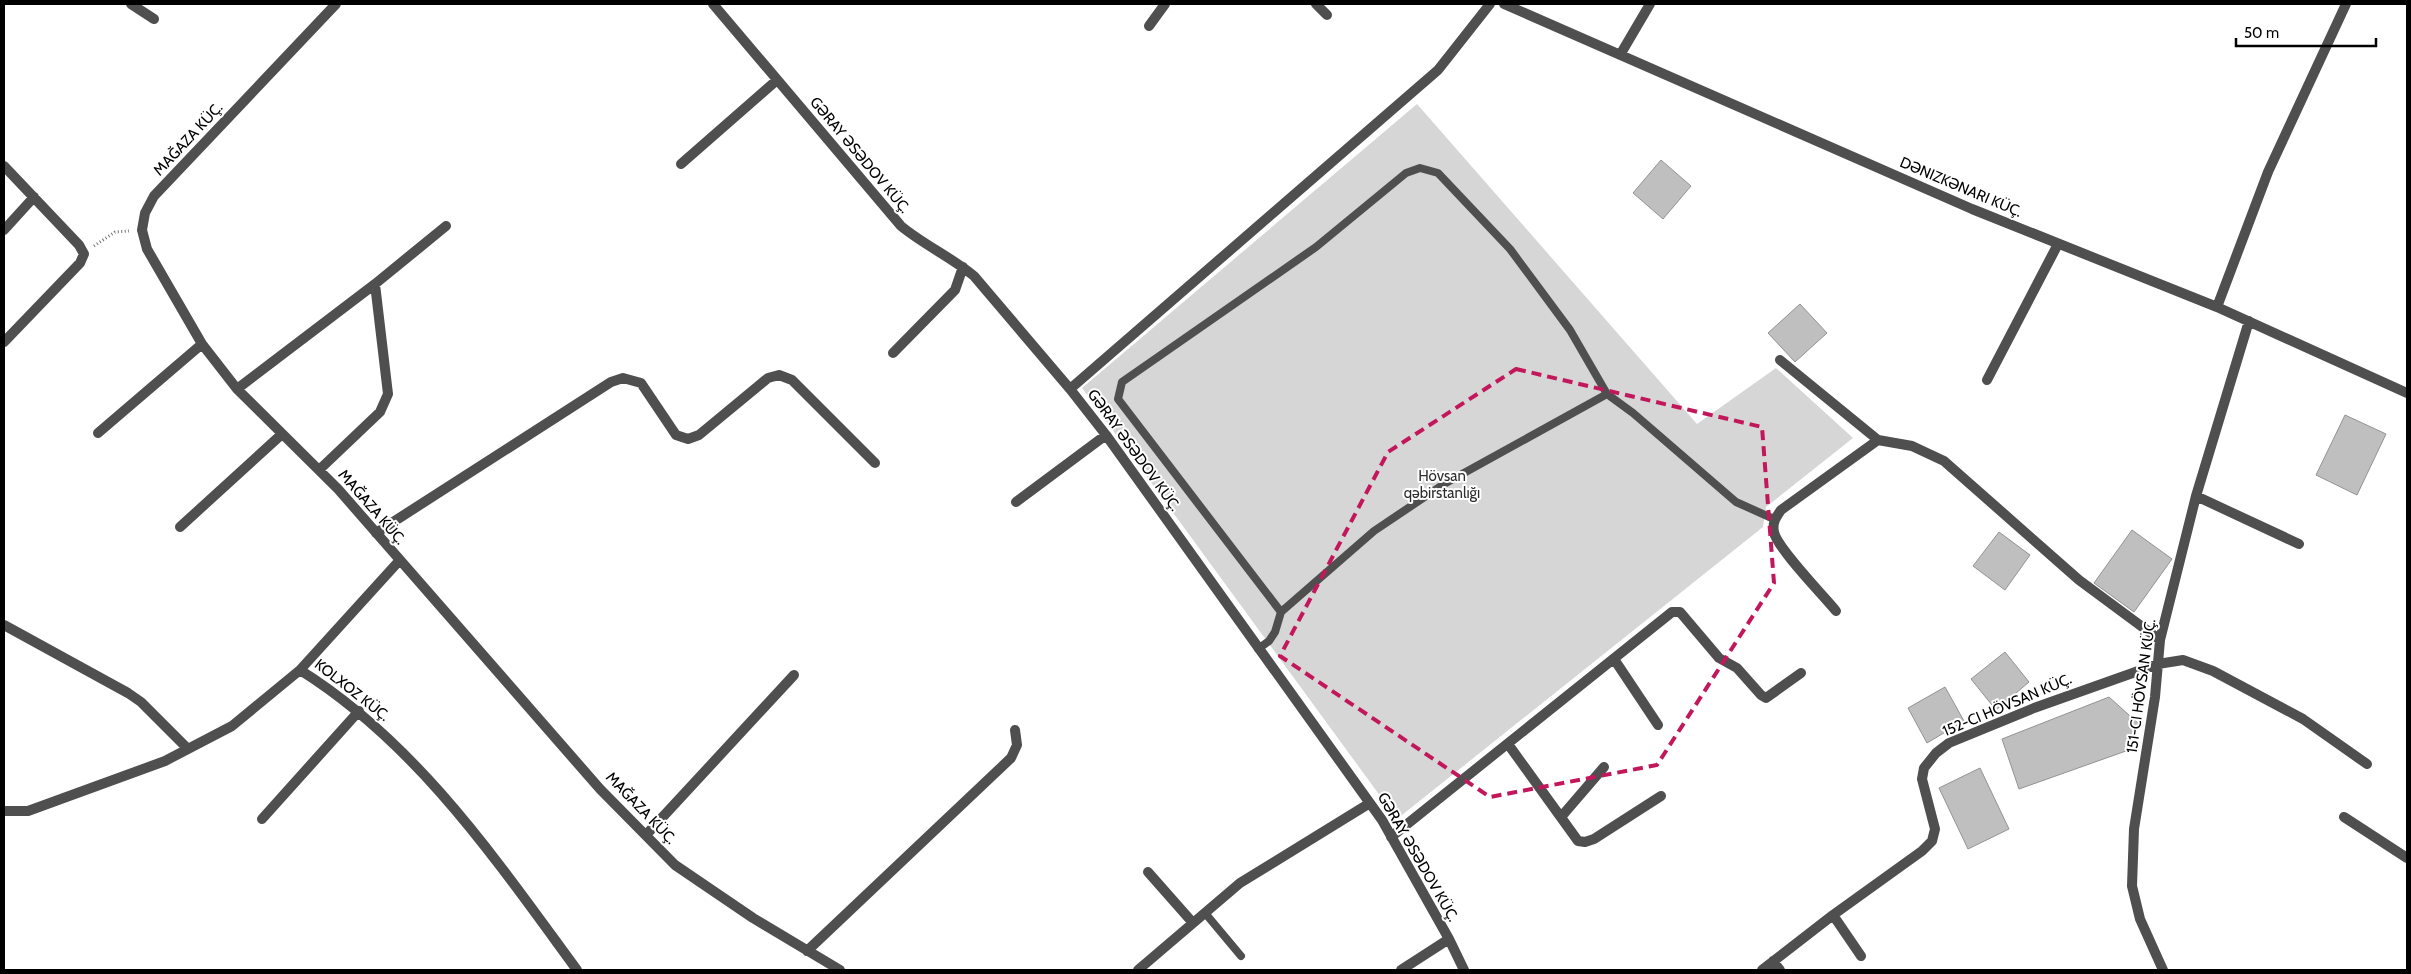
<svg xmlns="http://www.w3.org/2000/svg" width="2411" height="974" viewBox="0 0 2411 974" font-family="Cabin,sans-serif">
<rect width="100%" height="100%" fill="#fff"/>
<!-- green -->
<path fill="#d6d6d6" d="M1417,104L1697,424L1776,368L1853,438L1766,507L1763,527L1397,819L1082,388Z"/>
<!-- building -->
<path fill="#bfbfbf" stroke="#939393" d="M1661,160L1691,186L1663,219L1633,193Z
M1800,304L1827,333L1795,362L1768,333Z
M2345,415L2386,434L2357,495L2316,475Z
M2132,530L2172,559L2134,612L2094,583Z
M1999,532L2030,555L2005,590L1973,566Z
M2005,652L2029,682L1996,710L1971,679Z
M1945,687L1964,721L1927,743L1908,708Z
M2109,697L2139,724L2126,751L2019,789L2002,739Z
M1980,768L2009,829L1968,849L1939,788Z"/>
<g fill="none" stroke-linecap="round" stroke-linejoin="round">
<!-- path -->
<path stroke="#717171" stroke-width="3" stroke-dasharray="1 2.5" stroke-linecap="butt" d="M94,246L115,232L129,231"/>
<!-- service -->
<path stroke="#4f4f4f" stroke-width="8" d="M1281,612L1118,399L1122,382L1316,247L1406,173L1420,168L1438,173L1510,249L1570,330L1607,394L1633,413L1736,502L1774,519
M1258,649L1269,641L1275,632L1281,612L1374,531L1444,484L1607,394
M1205,913L1241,956"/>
<!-- minor -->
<path stroke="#4f4f4f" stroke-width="10" d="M131,4L154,19
M336,4L154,196L145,213L142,230L147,249L202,344L237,389L338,489L600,789L675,865L753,918L840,970
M713,4L901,226C924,245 951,257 974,276L1070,389L1106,435L1382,820L1449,939L1464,970
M1316,4L1327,15
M1504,4L1972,209L2217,307L2407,393
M1149,26L1165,4
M1620,55L1650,4
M681,164L777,80
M4,166L79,245L84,254L80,263L4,342
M4,230L34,197
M2217,307L2268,172L2346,4
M893,353L955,290L963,267
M1780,360L1878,440L1912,446L1944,461L2079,580L2160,640
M1987,380L2058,244
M237,389L375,284L446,226
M1070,389L1438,70L1490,4
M98,433L202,344
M319,470L380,412L388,394L375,284
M2196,496L2299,544
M1016,502L1106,435
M180,527L282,434
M376,533L611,382L623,378L641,383L676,435L688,439L699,435L768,378L779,375L792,380L875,463
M1836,611C1824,596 1776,547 1774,532C1772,523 1776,517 1781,510L1878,440
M4,625L128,693L141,702L188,749
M1614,659L1658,725
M300,670L399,561
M1508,744L1578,841L1585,842L1594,839L1661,796
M4,811H28L165,761L232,726L300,670C417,743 497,861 577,970
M1561,817L1604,767
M2344,817L2407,858
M262,819L359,711
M646,835L794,675
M1391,837L1672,612H1680L1719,658L1737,668L1761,695L1766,698L1801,673
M1148,872L1193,923
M1833,915L1861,956
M807,951L1011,758L1017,745L1015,730
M1773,961L1780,970
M1138,970L1240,883L1370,803
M1401,970L1449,939
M1762,970L1833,915L1922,851L1932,841L1935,829L1922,779L1924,768L1936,753L1949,743L2034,708L2158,664L2183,660L2213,671L2303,719L2367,764
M2163,970L2140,919L2132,886L2134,829L2155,697L2160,640L2196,496L2249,321"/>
</g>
<!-- marked area -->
<path fill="none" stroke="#c2185b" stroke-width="4" stroke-dasharray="10 6" stroke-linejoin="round" d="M1516,369L1762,427L1774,583L1657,765L1490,797L1280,656L1388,452Z"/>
<g text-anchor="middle" stroke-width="4" stroke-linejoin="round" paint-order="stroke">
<!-- street labels -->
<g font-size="15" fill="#000" stroke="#fff">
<text transform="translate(188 139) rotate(-47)" y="5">MAĞAZA KÜÇ.</text>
<text transform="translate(860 155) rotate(50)" y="5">GƏRAY ƏSƏDOV KÜÇ.</text>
<text transform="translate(1961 187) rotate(23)" y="5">DƏNIZKƏNARI KÜÇ.</text>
<text transform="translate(1134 450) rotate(54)" y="5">GƏRAY ƏSƏDOV KÜÇ.</text>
<text transform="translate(372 507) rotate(49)" y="5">MAĞAZA KÜÇ.</text>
<text transform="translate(2141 686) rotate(-82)" y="5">151-CI HÖVSAN KÜÇ.</text>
<text transform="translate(352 690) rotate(38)" y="5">KOLXOZ KÜÇ.</text>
<text transform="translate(2007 705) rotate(-23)" y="5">152-CI HÖVSAN KÜÇ.</text>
<text transform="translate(641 808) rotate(46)" y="5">MAĞAZA KÜÇ.</text>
<text transform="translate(1418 857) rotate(60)" y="5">GƏRAY ƏSƏDOV KÜÇ.</text>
</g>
<!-- park labels -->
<g font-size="15" fill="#2d2d2d" stroke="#fff">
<text x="1442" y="481">Hövsan<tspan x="1442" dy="17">qəbirstanlığı</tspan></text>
</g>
</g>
<!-- border -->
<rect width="2411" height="974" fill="none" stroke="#000000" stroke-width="10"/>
<!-- scale -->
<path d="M2236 38v8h140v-8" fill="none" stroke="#000000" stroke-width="2.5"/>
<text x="2244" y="38" font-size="15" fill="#000000" stroke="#ffffff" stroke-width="4" paint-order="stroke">50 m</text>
</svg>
